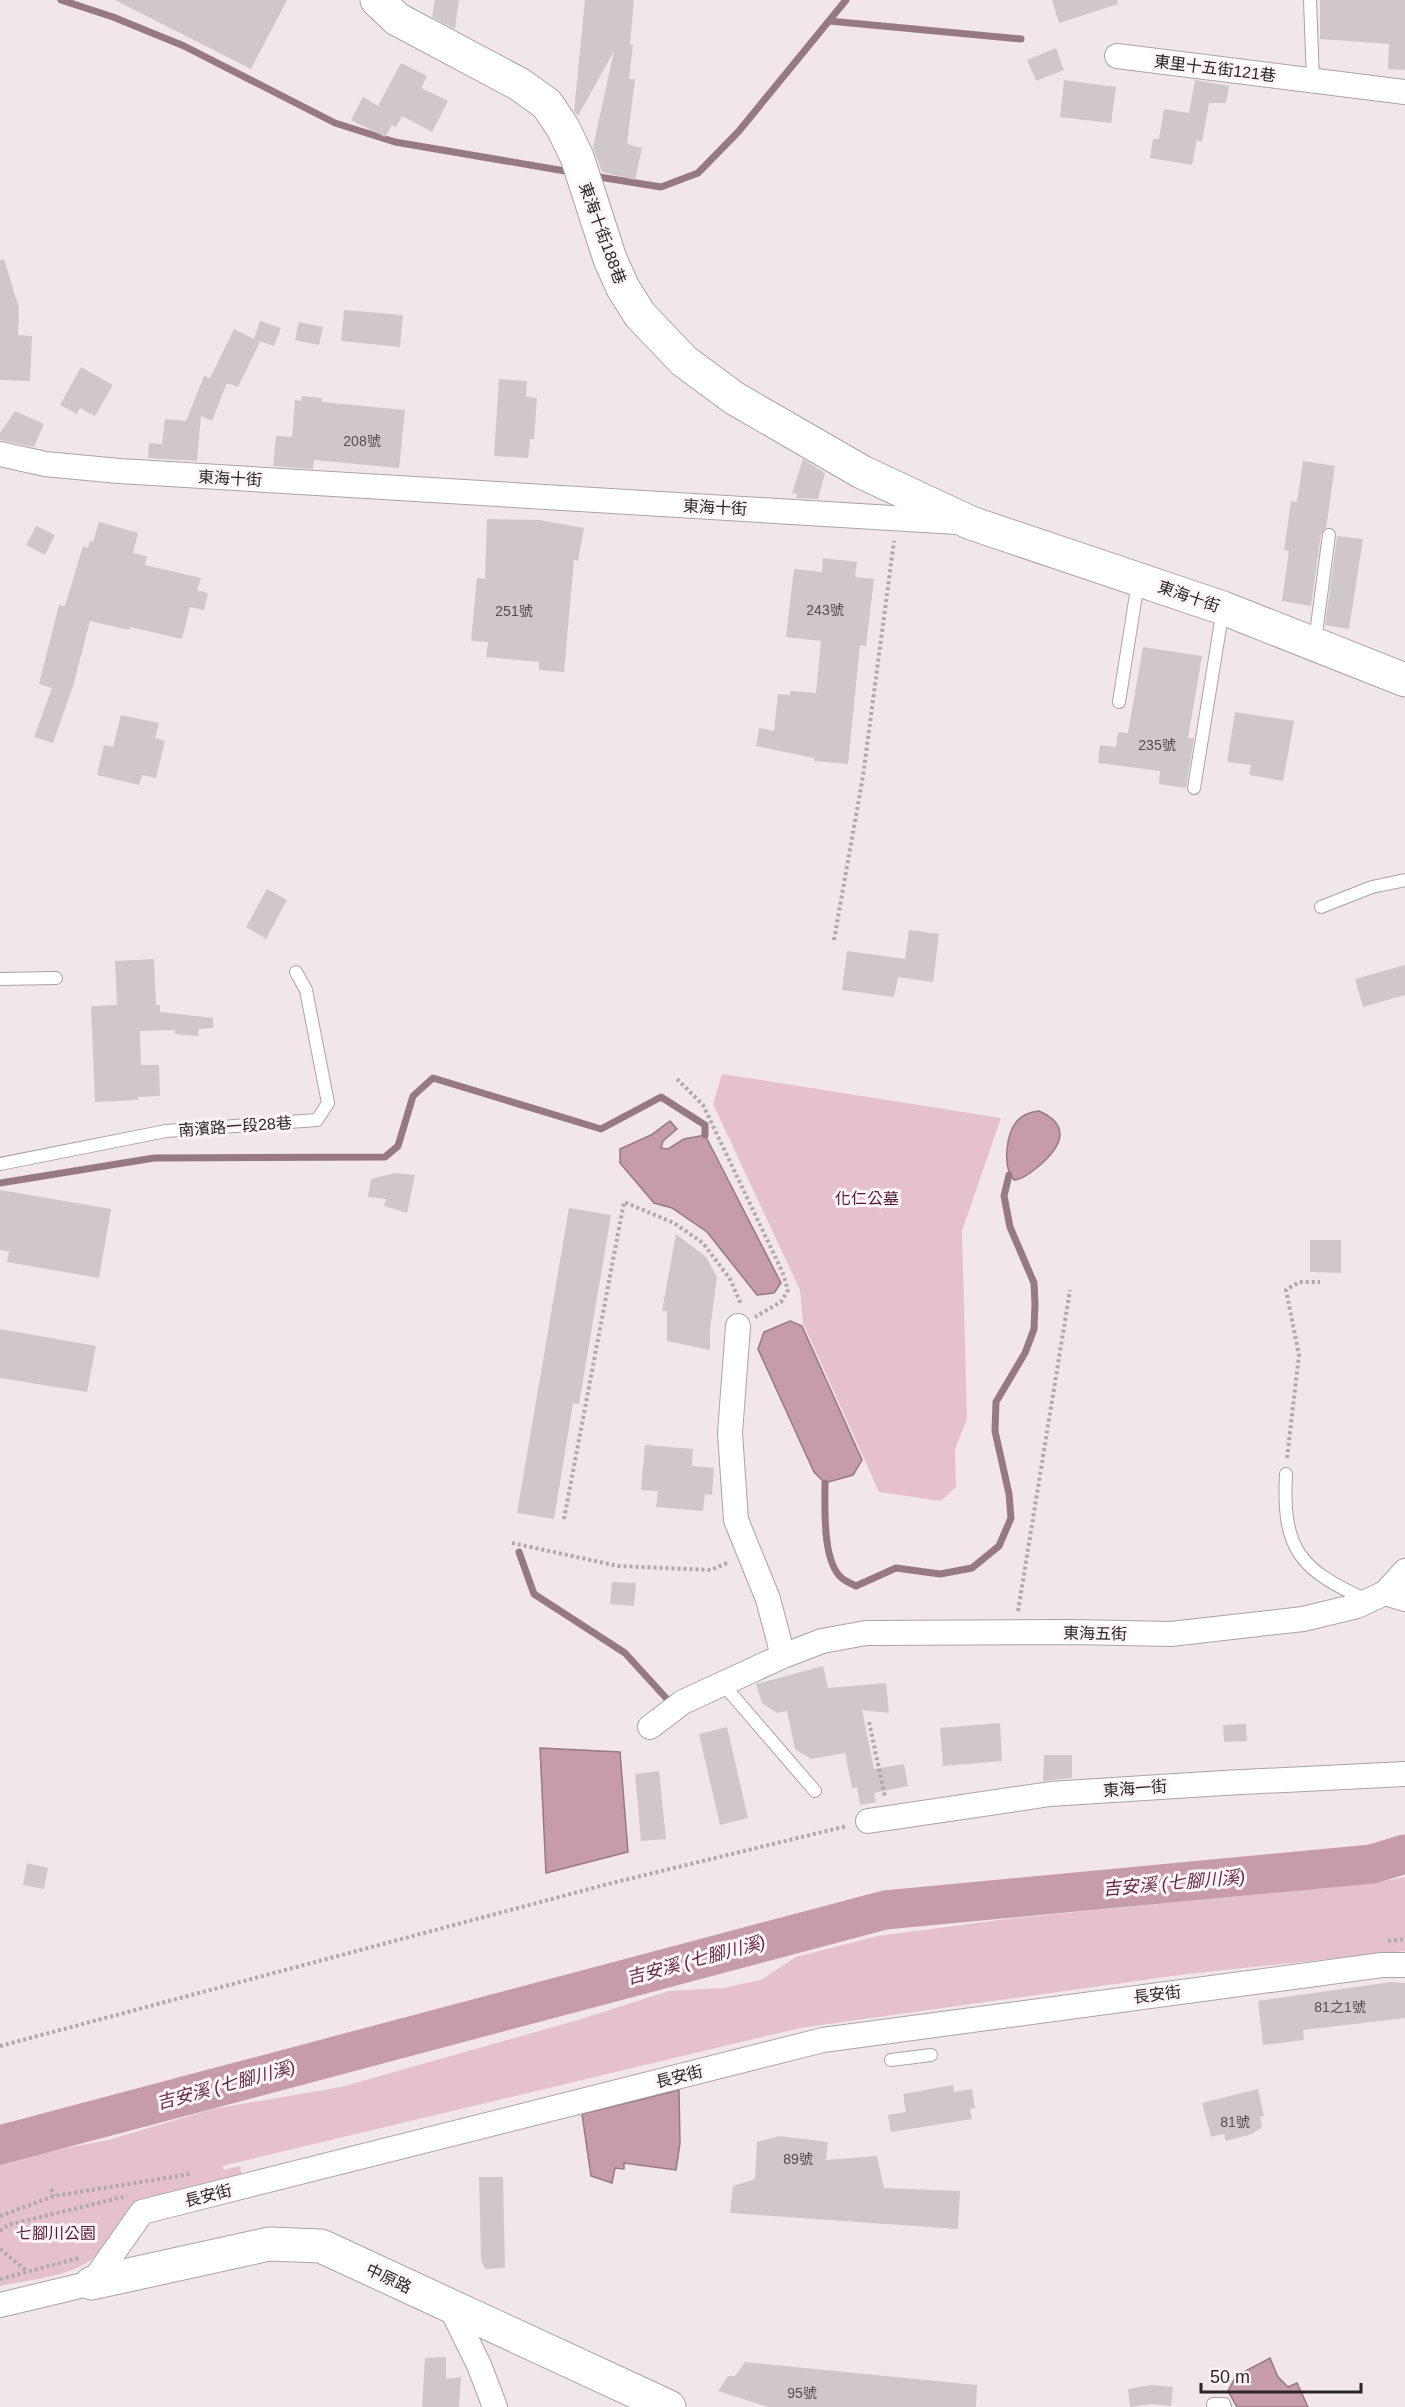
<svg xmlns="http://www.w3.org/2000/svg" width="1405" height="2407" viewBox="0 0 1405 2407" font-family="Arial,'Noto Sans TC',sans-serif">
<rect width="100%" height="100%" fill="#f1e7ea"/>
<!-- green -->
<path fill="#e4c1cd" d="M722,1074L1001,1118L962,1231L967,1419L955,1449L956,1487L941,1501L879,1492L803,1323L800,1290L713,1104Z
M1405,1877V1951L1187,1974L800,2028L222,2166L224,2170L240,2166L242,2176L144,2199C123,2210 115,2234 100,2252C77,2277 31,2279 0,2286V2164L41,2153L108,2140L213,2109L341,2087L578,2020L669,1991L723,1988L761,1980L796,1957L878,1936L1007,1919L1379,1882Z"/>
<!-- water -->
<path fill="#c69caa" stroke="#977983" stroke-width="1.5" d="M1039,1111C1073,1126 1060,1148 1039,1166C1031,1172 1024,1179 1014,1180C1002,1167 1006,1134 1017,1121C1023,1114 1031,1112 1039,1111Z
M670,1121L677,1129L663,1141L661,1148L668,1149L684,1139L705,1135L781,1283L774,1293L757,1295L707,1232L672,1208L654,1203L620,1163V1149L651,1135Z
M790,1321L802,1326L862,1460L853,1475L825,1483L814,1472L758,1349L764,1332Z
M540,1748L620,1752L628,1852L546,1873Z
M679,2090L680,2143L676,2170L624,2163V2169L615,2168L612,2183L591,2176L582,2114Z
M1270,2358L1278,2377L1288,2387L1297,2383L1308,2407H1237L1228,2391L1236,2376Z"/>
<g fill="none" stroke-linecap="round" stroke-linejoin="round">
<!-- stream -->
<path stroke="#977983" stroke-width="7" d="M61,0L113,17L184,46L335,123L395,142L571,172
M829,21L1021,39
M593,176L661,187L698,173L739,131L846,0
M0,1183L154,1158L385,1157L398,1146L413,1096L433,1078L601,1129L661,1097L705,1125V1135
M825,1483C825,1507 822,1564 843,1579C847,1582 852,1584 856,1586L896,1568L940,1574L972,1568L999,1546L1011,1518L1009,1494L995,1431L996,1402L1025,1353L1034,1329L1035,1304L1034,1283L1010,1227L1004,1196L1009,1175
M519,1552L534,1594L625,1653L667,1699"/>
<!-- river -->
<path stroke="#c69caa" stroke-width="39" d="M0,2145L885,1910L1372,1864L1405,1854"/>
</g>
<!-- building -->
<path fill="#d0c7ca" d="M115,0H287L251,69Z
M435,0H459L455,29L432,17Z
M585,0H634L630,44L633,45L629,79H635L627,144L642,148L635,180L602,172L593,147L614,51L578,116L574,111Z
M1052,0H1117L1118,4L1059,23Z
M1320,0H1405V70L1388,69L1389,44L1320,39Z
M1056,48L1064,70L1036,81L1027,60Z
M401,63L427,76L421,88L448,101L432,132L402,116L396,127L392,125L385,137L351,120L363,97L378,106Z
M1064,80L1116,87L1111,123L1060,117Z
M1195,80L1229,86L1226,103H1209L1202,142L1197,140L1192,165L1150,158L1153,139H1159L1164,109L1189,113Z
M4,259L19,308L18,335L32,336L30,381L0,380V260Z
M344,310L403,315L400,347L341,341Z
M260,321L281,328L274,346L256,340L260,342L238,387L227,383L212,421L201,416L197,461L148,458L149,443L162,444L165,419L186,421L204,376L210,378L234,329L254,339Z
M299,322L323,327L319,345L295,340Z
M81,367L113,385L95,416L80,408L77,414L60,405Z
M499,379L527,381L526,397L537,398L534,439H530L528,458L494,456Z
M302,396L322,398V402L405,410L399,468L314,460L313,469L273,466L276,436L292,437L295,400L301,401Z
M15,411L44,424L34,447L0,440V433Z
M803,459L825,473L818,499L796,498L797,494L792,493Z
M1303,461L1335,466L1326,528L1321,534L1311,606L1282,601L1289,551L1284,550L1291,501L1297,502Z
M487,519L539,520L584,528L578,561L574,560L564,672L539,670V662L486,657L488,642L471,641L477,578L485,579Z
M99,522L138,533L133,553L147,556L145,565L201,578L197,590L208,593L204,610L190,607L182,639L130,627L129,630L90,621L73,686L53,743L34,737L52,688L39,684L59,605L65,606L83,546L88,548L90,541L93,542Z
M36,526L55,535L45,555L26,545Z
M1337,536L1363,539L1349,629L1325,625Z
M823,558L857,562L855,577L874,579L866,646L860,645L848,764L814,761V758L756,746L759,728L774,731L778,694L790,695V691L816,693L821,641L786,637L794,569L822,572Z
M1143,647L1202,656L1188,738H1194L1186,788L1159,784L1160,771L1098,763L1100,745L1116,747L1118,732L1128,733Z
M1235,712L1294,721L1283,781L1249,775L1251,765L1227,762Z
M121,715L159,723L155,738L165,741L156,778L142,775L139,785L97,775L104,745L113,747Z
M267,889L287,900L266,939L246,927Z
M909,930L939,934L933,982L898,977L894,997L842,990L847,951L905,959Z
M154,959L156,1005H160V1012L213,1018V1028L199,1029L198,1036L175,1034V1030L140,1031L141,1065H159L160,1096L138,1097V1100L95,1102L91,1006L117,1005L115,961Z
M1405,965V995L1363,1007L1355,979Z
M395,1173L415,1175L407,1213L384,1206L386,1199L368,1197L371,1179Z
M0,1190L111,1209L99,1278L7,1262L9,1251L0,1250Z
M569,1208L611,1215L579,1404L573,1403L554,1519L517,1513Z
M676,1234L706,1257L717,1277L710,1329V1350L667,1341V1311H662Z
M1310,1240H1341V1273L1310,1272Z
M0,1329L96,1346L87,1392L0,1378Z
M645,1445L693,1449L692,1466L714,1468L712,1495L705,1494L703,1511L656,1507L658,1491L641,1490Z
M612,1582L636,1583L634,1606L610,1604Z
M823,1666L828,1688L886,1683L889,1713L862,1710L874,1769L904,1764L908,1786L874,1793L876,1802L860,1805L857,1787L852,1788L845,1753L811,1759L795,1749L787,1711L777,1713L762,1703L756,1684Z
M1000,1723L1002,1761L943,1766L940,1728Z
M1246,1724L1247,1741L1224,1742L1223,1725Z
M727,1727L748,1818L720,1825L699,1734Z
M1044,1755H1072V1778L1043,1781Z
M659,1771L666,1839L641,1841L635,1774Z
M27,1863L48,1868L44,1889L23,1885Z
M1391,1982L1405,1983V2018L1303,2030L1304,2040L1263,2045L1258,2001Z
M953,2085L954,2092L972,2089L975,2108L970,2109L972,2119L891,2132L888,2115L906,2112L903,2094Z
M1258,2089L1264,2116L1260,2117L1262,2127L1252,2134L1226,2141L1224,2134L1211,2137L1202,2103Z
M779,2136L828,2142L826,2160L877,2156L884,2188L960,2191L958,2229L730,2213L733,2186L755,2179L757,2142Z
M479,2177H503L505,2268L485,2269L481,2260Z
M446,2357V2379L461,2377L459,2407H422L425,2358Z
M745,2362L977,2385L976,2407H768L718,2391L728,2376H735Z
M1152,2385L1173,2387L1171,2406L1152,2404L1130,2407L1128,2389Z"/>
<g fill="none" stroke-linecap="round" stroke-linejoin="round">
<!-- lane casing -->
<g stroke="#aba2a5" stroke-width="14">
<path id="lane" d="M1310,0L1313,80
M1315,641L1329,535
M1119,702L1138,582
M1194,788L1223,609
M1321,907L1372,887L1405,880
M0,979L56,978
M0,1164L166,1131L317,1120L328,1103L306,990L296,972
M1286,1474C1282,1550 1300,1570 1367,1600
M722,1683L815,1791
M891,2060L931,2055
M1213,2404H1224L1225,2407"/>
</g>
<!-- street casing -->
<g stroke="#aba2a5" stroke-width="26">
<path id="street" d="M1117,56L1405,92
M0,454L45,464L119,471L957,522
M738,1326L730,1433L736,1520L768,1599L783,1656
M1385,1593L1405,1571
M650,1727L683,1702L783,1656L822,1641L866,1633L1073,1632L1171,1634L1303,1619L1357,1606L1385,1593L1405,1599
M868,1821L1050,1794L1223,1783L1405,1774
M0,2305L92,2283L142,2212L823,2040L1382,1965H1405
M450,2306L479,2365L495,2407"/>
</g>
<!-- secondary casing -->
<g stroke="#aba2a5" stroke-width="35">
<path id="secondary" d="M377,0L397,19L519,84L547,104L563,128L577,157L610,259L623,288L640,315L684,361L734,398L862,472L971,523L1223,608L1405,680
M92,2283L269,2244L321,2246L669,2407"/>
</g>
<!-- path -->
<path stroke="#b1a9ac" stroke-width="4" stroke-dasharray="3 3" stroke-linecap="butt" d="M834,940L863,776L894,541
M677,1079L703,1105L782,1271L788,1290L781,1302L755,1317
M1287,1458L1299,1355L1286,1290L1299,1282H1320
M564,1519L624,1202L674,1223L703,1243L730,1279L741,1304
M512,1543L618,1566L711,1570L729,1562
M1018,1611L1070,1290
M869,1722L885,1797
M1388,1941L1405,1939
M0,2046L608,1884L847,1826
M51,2189L54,2196
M0,2216L54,2196L191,2174
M0,2231L8,2225L127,2196
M0,2249L27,2271
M0,2279L79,2258"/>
<!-- lane -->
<use href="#lane" stroke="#fff" stroke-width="12"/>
<!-- street -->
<use href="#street" stroke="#fff" stroke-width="24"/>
<!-- secondary -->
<use href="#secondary" stroke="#fff" stroke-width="33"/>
</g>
<g text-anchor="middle" stroke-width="6" stroke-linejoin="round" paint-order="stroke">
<!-- number labels -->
<g font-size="14" fill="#544e50">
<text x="362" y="446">208號</text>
<text x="825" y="615">243號</text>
<text x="514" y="616">251號</text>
<text x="1157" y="750">235號</text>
<text x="1340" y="2012">81之1號</text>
<text x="1235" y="2127">81號</text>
<text x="798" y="2164">89號</text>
<text x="802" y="2398">95號</text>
</g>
<!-- street labels -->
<g font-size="16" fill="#2a2627" stroke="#fef4f8">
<text transform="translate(1215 68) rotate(7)" y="6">東里十五街121巷</text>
<text transform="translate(603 233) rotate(70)" y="6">東海十街188巷</text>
<text transform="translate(230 478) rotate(3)" y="6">東海十街</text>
<text transform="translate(715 507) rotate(3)" y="6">東海十街</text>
<text transform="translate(1189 596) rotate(19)" y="6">東海十街</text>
<text transform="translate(235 1126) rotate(-4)" y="6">南濱路一段28巷</text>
<text transform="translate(1095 1633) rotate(1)" y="6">東海五街</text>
<text transform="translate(1135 1788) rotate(-4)" y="6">東海一街</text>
<text transform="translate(1157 1994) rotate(-7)" y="6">長安街</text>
<text transform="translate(679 2076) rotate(-14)" y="6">長安街</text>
<text transform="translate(208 2195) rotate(-14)" y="6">長安街</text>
<text transform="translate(389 2278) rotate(25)" y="6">中原路</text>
</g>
<!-- park labels -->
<g font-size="16" fill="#501c33" stroke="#fef4f8">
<text x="867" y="1204">化仁公墓</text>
<text x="56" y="2239">七腳川公園</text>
</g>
<!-- water labels -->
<g font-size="18" font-style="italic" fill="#632c43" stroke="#fef4f8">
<text transform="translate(1174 1883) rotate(-5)" y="6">吉安溪 (七腳川溪)</text>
<text transform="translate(696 1960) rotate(-15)" y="6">吉安溪 (七腳川溪)</text>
<text transform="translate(226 2085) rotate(-15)" y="6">吉安溪 (七腳川溪)</text>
</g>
</g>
<!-- scale -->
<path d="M1201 2383v9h160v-9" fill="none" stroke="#2a2627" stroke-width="3"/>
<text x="1210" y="2383" font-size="18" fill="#2a2627" stroke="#fef4f8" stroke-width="4.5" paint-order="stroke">50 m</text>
</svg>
